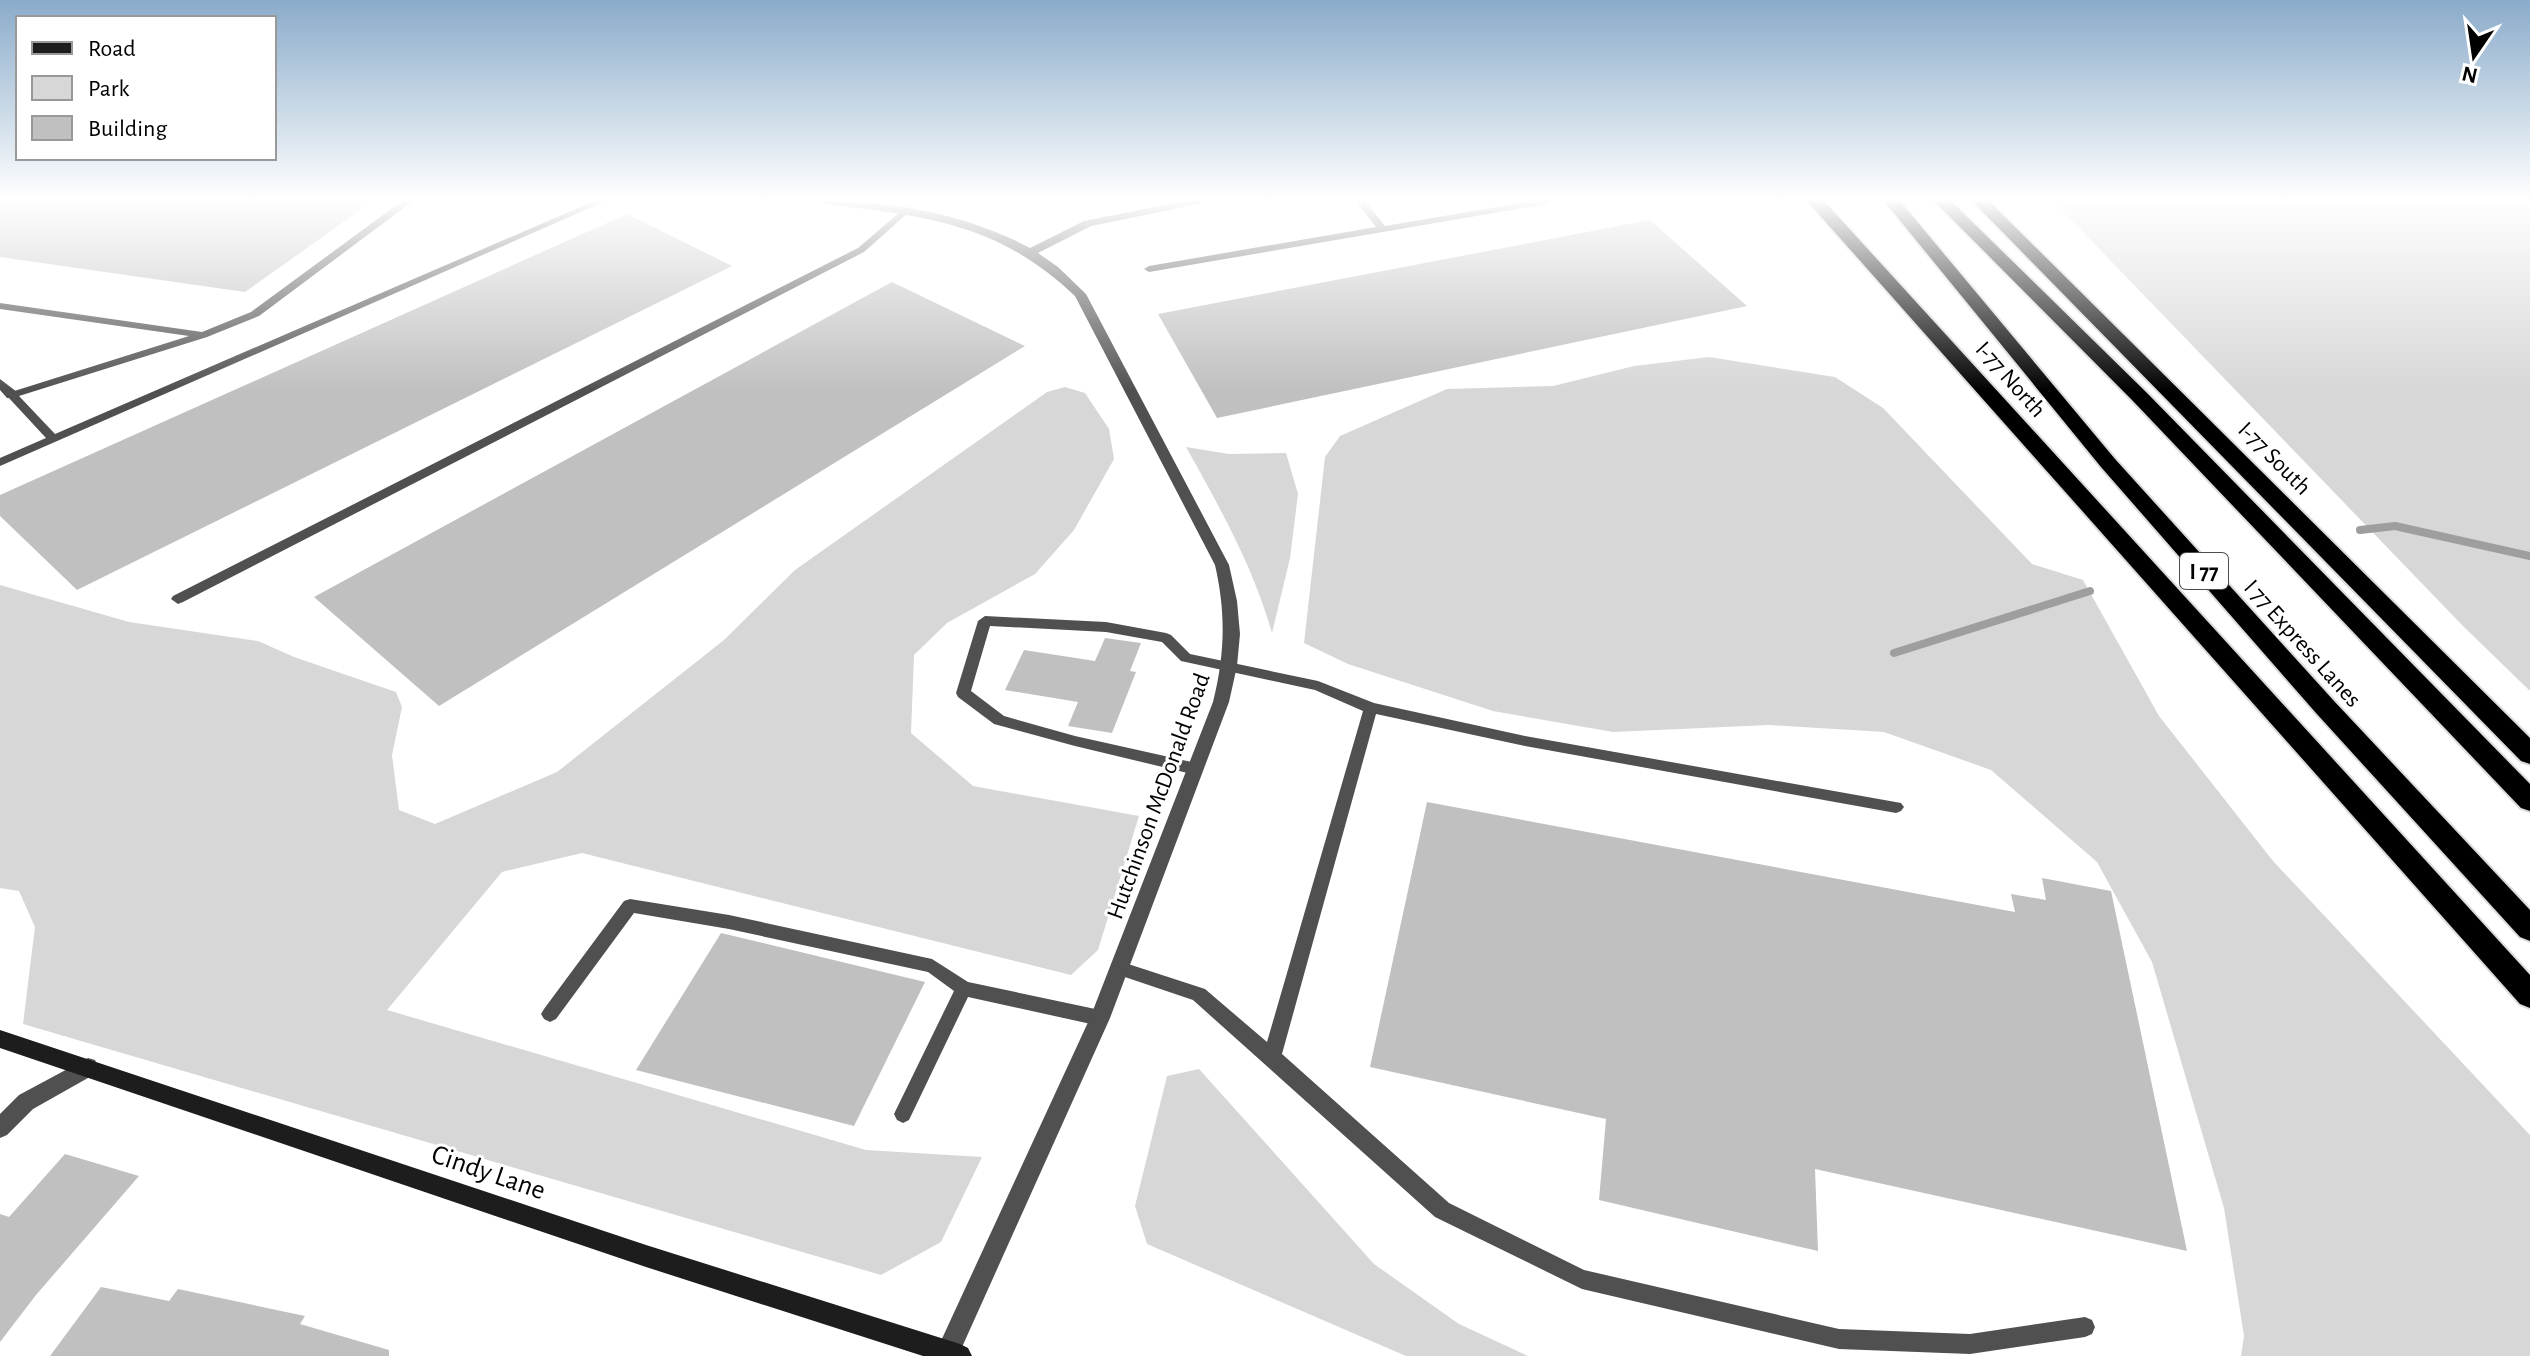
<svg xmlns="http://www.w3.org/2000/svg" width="2530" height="1356" viewBox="0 0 2530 1356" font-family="'Alegreya Sans',sans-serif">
<rect width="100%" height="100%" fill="#fff"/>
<!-- green -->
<path fill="#d7d7d7" d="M2053,201H2530V691L2463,626Z
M1709,357L1835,377L1883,408L2032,564L2083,580L2159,716L2273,861L2530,1135V1356H2241L2244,1336L2224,1208L2152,962L2097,862L1991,770L1884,732L1769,725L1613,732L1493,711L1348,664L1304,643L1325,457L1340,436L1447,389L1553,386L1634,366Z
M1065,387L1085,393L1109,429L1114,459L1074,530L1035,574L947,623L914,655L911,733L973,786L1139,816L1098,950L1071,975L582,853L502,872L387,1010L866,1150L982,1157L941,1242L881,1275L23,1024L35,927L19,891L0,888V585L129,622L258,641L294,657L396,692L402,707L392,755L399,810L435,824L557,772L724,640L795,570L1047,392Z
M1186,447L1229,454L1286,453L1298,494L1290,558L1272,633C1253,566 1220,508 1186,447Z
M1199,1069L1374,1264L1459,1324L1528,1356H1406L1147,1244L1135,1206L1167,1076Z"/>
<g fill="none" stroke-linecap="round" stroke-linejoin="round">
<!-- stream -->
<path stroke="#9e9e9e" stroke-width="8" d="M2360,530L2395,526L2530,556
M1894,653L2090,591"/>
</g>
<!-- building -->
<path fill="#c0c0c0" d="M0,201H373L245,292L0,257Z
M627,214L732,266L77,590L0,516V495Z
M1650,220L1747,306L1217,418L1158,314Z
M892,282L1025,346L439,706L314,597Z
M1105,638L1141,643L1130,671L1136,672L1112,733L1068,726L1078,702L1005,690L1024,650L1095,661Z
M1427,802L2015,912L2011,894L2046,900L2042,878L2111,891L2187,1251L1815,1169L1818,1251L1599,1200L1606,1119L1370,1067Z
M721,933L925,982L854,1126L636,1070Z
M65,1154L139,1176L36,1295L0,1342V1214L9,1217Z
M101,1287L169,1301L178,1289L305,1316L300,1324L389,1350V1356H50Z"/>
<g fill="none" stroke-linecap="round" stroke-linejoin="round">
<!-- motorway casing -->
<g stroke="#dbdbdb" stroke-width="4">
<path id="motorway" d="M1807,201H1824L2530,975V1008L2520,1004Z
M1884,201H1900L2115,459L2334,701L2530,910V941L2520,937L2316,713L2101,467Z
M1934,201H1951L2146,392L2530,784V811L2521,808L2132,400Z
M1972,201H1989L2530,738V764L2521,761Z"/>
</g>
<!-- service -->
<path fill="#505050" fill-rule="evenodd" d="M402,201H413L259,316L207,337L19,396L55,434L594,201H606L0,466V458L46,438L8,397V393L189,336L0,309V303L202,332L251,312Z
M1356,201H1365L1385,226L1532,201H1552L1547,204L1149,272L1144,269L1149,266L1376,227Z
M906,207L909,208V212L864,252L183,602L178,604L171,599L173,596L858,248Z
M985,616L1106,622L1166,633L1171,635L1190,654L1318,681L1374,703L1525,736L1901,803L1904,807L1901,811L1896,813L1525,746L1376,714L1282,1054L1449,1203L1584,1270L1839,1329L1970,1334L2085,1317L2092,1320L2095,1327L2092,1334L2085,1337L1970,1354L1839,1349L1582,1289L1435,1217L1193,1000L1113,973L1111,968L1113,963L1119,961L1205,989L1267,1042L1363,711L1315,690L1181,661L1162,642L1106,632L990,626L971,691L1004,716L1075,736L1196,763L1201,765L1203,769L1201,773L1196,775L1075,746L994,724L958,697L956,693L978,621Z
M630,899L729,915L932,959L968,982L1100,1010L1106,1013L1109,1018L1106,1023L1100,1026L968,997L909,1120L903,1123L897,1120L894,1114L954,991L928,972L729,929L634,913L556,1019L550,1022L544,1019L541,1014L544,1009L624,901Z"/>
<!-- minor -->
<path fill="#505050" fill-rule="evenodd" d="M820,201C892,201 967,214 1030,248L1084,221L1184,201H1204L1199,204L1091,226L1038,253L1058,267L1086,294L1229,565L1237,601L1240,634L1237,666L1229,702L1110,1018L958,1356H934L1090,1018L1213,702C1225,654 1226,613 1215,565L1075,296C998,223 926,216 825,204Z
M0,379L17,392V398H7L0,390Z
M88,1058L95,1060L98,1067L95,1074L33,1109L7,1135L0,1138V1114L19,1095Z"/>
<!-- secondary -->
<path fill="#1d1d1d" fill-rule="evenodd" d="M0,1030L646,1245L960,1344L968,1348L972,1356H923L646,1267L0,1048Z"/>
<!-- motorway -->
<use href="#motorway" fill="#000" fill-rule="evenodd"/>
</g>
<!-- sky -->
<linearGradient id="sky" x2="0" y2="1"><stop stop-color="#8aabca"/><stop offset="0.51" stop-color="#fff"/><stop offset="1" stop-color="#fff" stop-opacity="0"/></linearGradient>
<rect width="2530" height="391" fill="url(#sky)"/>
<g text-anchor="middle" stroke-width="6" stroke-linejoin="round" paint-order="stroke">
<!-- shield labels -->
<rect fill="#fff" stroke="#4c4c4c" stroke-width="2" x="2180" y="553" width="48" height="36" rx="6"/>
<g font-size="22" font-weight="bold" fill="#000">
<text x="2204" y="579">I 77</text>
</g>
<!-- street labels -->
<g font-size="24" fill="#000" stroke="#fff">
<text transform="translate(2011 379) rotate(48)" y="8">I-77 North</text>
<text transform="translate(2275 458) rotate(45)" y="8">I-77 South</text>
<text transform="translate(2303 643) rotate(48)" y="8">I 77 Express Lanes</text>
<text transform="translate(1158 796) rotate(-70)" y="8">Hutchinson McDonald Road</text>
</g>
<!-- near-street labels -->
<g font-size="28" fill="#000" stroke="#fff">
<text transform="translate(489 1171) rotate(19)" y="10">Cindy Lane</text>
</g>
</g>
<!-- legend -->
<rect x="16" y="16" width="260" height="144" fill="#ffffff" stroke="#999999" stroke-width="2"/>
<rect x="32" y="42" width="40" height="12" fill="#1d1d1d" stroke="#999999" stroke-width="2"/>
<text x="88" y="56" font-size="24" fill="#000000">Road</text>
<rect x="32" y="76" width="40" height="24" fill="#d7d7d7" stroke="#999999" stroke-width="2"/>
<text x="88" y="96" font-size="24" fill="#000000">Park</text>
<rect x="32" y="116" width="40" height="24" fill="#c0c0c0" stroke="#999999" stroke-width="2"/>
<text x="88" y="136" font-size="24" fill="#000000">Building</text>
<!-- north arrow -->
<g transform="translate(2474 56) rotate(193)" stroke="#ffffff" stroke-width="6" paint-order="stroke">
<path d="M0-6L14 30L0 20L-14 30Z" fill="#000000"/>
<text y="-12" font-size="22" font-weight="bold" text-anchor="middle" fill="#000000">N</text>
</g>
</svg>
